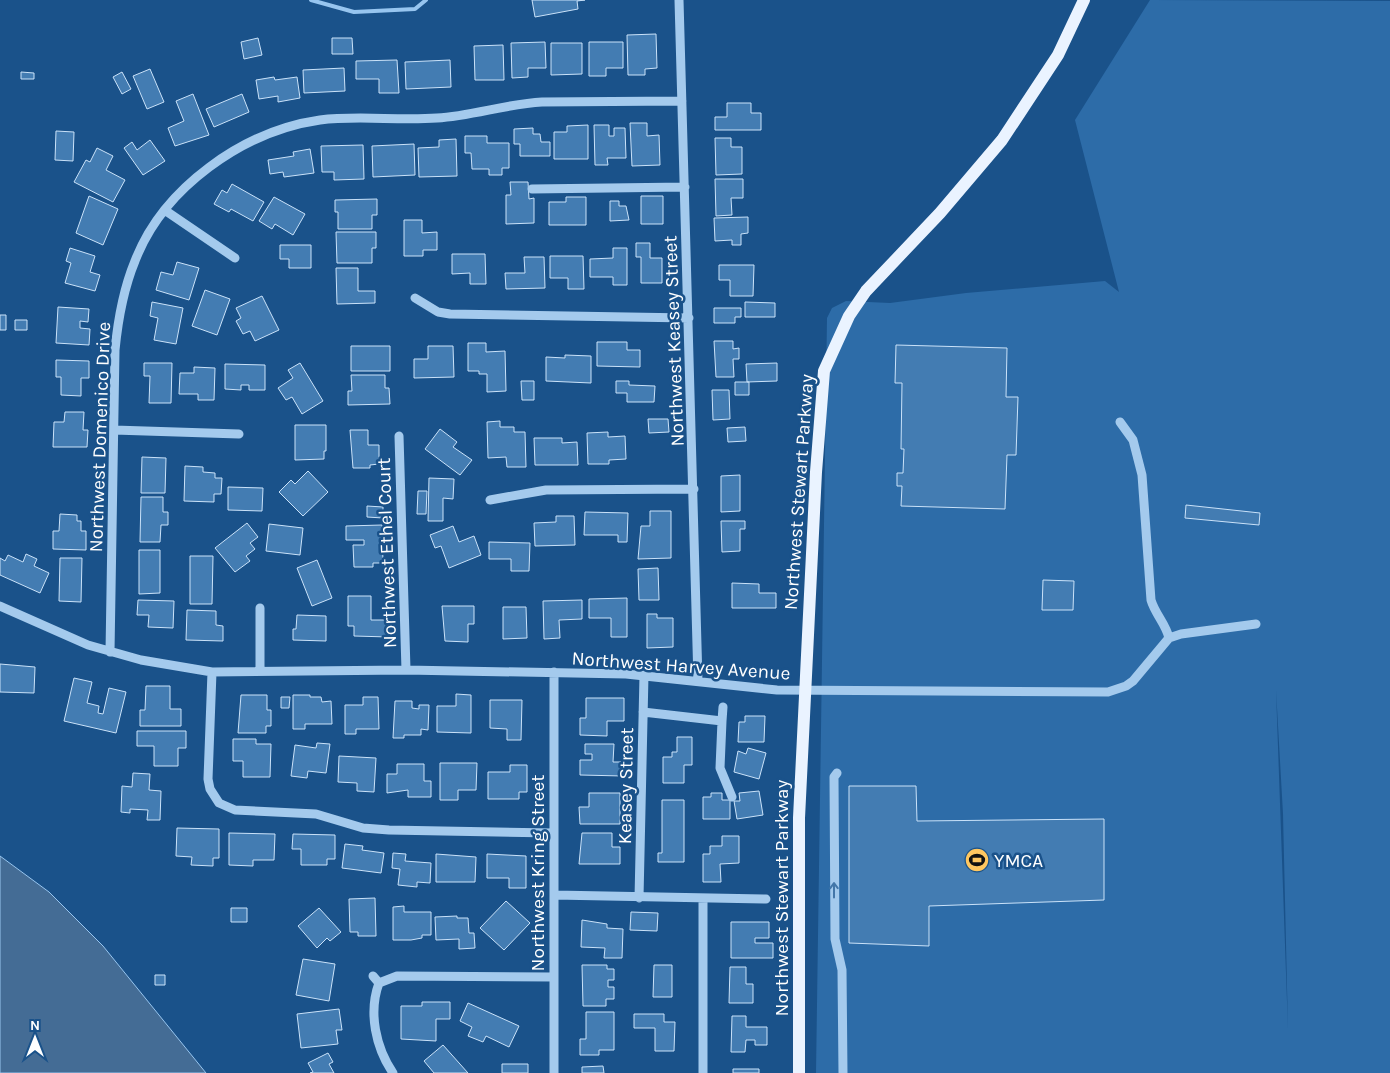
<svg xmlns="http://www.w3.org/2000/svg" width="1390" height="1073" viewBox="0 0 1390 1073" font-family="Karla,sans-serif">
<rect width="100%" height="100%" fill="#1a528a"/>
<!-- green -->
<path fill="#2d6ca8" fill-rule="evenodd" d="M1150,0L1390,1V1073H816L827,318L832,308L846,301L890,303L966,293L1105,281L1119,292L1075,120ZM1276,690L1283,814L1288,1030Z"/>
<!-- water -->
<path fill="#446c95" stroke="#97c5ef" d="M0,856L49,892L103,946L206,1073H0Z"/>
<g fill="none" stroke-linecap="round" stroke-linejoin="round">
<!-- stream -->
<path stroke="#97c5ef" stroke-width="4" d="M311,0L354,12L415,9L426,0"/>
</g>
<!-- building -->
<path fill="#437cb2" stroke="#cae2f9" d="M532,0H585L577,1L578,9L535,17Z
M656,34L657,68L645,69V75H628L627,35Z
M258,38L262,55L244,59L241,42Z
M332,38H352L353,54H332Z
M545,42L546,68H528V77L512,78L511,43Z
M589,42H623V68H606V76H589Z
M551,43H582V74L551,75Z
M503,45L504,80H475L474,46Z
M397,60L399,93H379V79H356V61Z
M450,60L451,87L406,89L405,62Z
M344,68L345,91L304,93L303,70Z
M150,69L164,102L147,109L133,76Z
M21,72L34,73V79H21Z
M122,72L131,89L122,94L113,77Z
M274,77L275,80L297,77L300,98L278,102V96L259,99L256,80Z
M193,94L209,135L175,146L168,128L184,121L176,101Z
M242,94L249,112L214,127L206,109Z
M727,103H751V113H761V130H715V117H727Z
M630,123H647V136L659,135L660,165L632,166Z
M588,125V159H554V132H567V126Z
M594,125H609V136H614V128H625L626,158H607L608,165H595Z
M533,128V134H540L541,142H550V156H520V144H514V129Z
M56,131L74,132L73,161L55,160Z
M465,136H487V143H509V168H502V175H489V169H472L471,153H465Z
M715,138H731V147H742V174L716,175Z
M456,139L457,176L419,177L418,148L439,147V140Z
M150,140L165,161L143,175L124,148L132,142L137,150Z
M414,144L415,175L373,177L372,146Z
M363,145L364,179L334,180V172H322L321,146Z
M97,148L113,156L106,170L125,180L113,202L74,182L86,160L90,162Z
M310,149L314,173L284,177L283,172L270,174L268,160L294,156L293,152Z
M715,179H743V198H731L732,215L716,216Z
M510,182H528L529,199L534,198V223L506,224V195H511Z
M232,184L264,202L253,221L231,209L229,212L214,204L222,190L227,193Z
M89,196L118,209L103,245L76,233Z
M641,196H663V224H641Z
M274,197L305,214L293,235L275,224L272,229L259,221Z
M566,197H586V225H549V202H566Z
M377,199V215H372V229H338V212H335V200Z
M610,201H619V206H626L629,220L610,221Z
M748,217V233L741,234V245H732V240L715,241L714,218Z
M404,220H422V233L437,232V250H423V256H404Z
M336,232H376V248H372V263H337Z
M636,243H650V258H662V283H641V257H636Z
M280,245H311V268H289V259H280Z
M70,248L95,256L90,272L100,275L95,291L65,283L71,263L66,261Z
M613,248H627V285H613V277H590V259L613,258Z
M452,254H485L486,284H470V273L452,274Z
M550,256H583L584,289H568V278H550Z
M524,257H544L545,288L506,289L505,273H525Z
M177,262L199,268L189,300L156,290L161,272L173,275Z
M719,265H754L753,296H730V280H719Z
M336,268H358V291H375V303L337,304Z
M205,290L230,299L217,335L192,326Z
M262,296L279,330L255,341L250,331L243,334L236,321L241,318L236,308Z
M152,302L183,308L176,344L154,340L158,318L150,316Z
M745,302L775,303V317H745Z
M58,307L89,309L88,322L80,321V328L90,329L89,345L56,343Z
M714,308H741V317H735V323H714Z
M0,315H6V330H0Z
M15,320H27V330H15Z
M714,341H733V349L739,348V359H733L734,377H716Z
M597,342H627V350H640V367L597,366Z
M468,343H486V352L505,351L506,391L487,392V374H479V371H468Z
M896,345L1007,348L1006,397H1018L1016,455H1007L1005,509L901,506L902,486H897V473H903L904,449H901L902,383H895Z
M351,346H390V371H351Z
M428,346H453L454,377L414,378V359H428Z
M565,355L591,356V383L546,381V357L565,358Z
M56,360L89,361V378H81V396L61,395V377H56Z
M144,363H172L171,403H149L150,376H144Z
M300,363L323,401L302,414L292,397L286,400L278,388L293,378L288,370Z
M777,363V381L747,382L746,364Z
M225,364L265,365V390H249V385H241V390L225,389Z
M194,367L215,368L214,400H198V394H179L180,373H194Z
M351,375H385V388H389L390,404L348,405V391H352Z
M521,381H534V400H522Z
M616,381H629V385L655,386L654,402H627V393H616Z
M735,382H749V395H735Z
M712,390H729L730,419L713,420Z
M65,412H84L83,430H88L87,447H53L54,422H64Z
M648,419H668L669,432L649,433Z
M500,421V427H514V432H525L526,467H507L506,457L488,458L487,422Z
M295,425H326V451H324V459L295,460Z
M745,427L746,441L728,442L727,428Z
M440,429L457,442L453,447L472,460L460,475L425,449Z
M350,430H368V445H379V464L370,465V468H353Z
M608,432V437L625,436L626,459L609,460V464H588L587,433Z
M534,438H562V443L577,442L578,465H535Z
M142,457L166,458L165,493H141Z
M185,466L203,467V472L215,473V478H222L221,494H214V502L184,501Z
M308,471L328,492L303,516L279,492L291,480L295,484Z
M740,475V511L721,512V476Z
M429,478L454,479L453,499L443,498V521H428Z
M228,487L263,488L262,511L228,510Z
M418,491H427L426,514H417Z
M141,497H163V512H168V525H161L160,542H140Z
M1186,505L1260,513L1259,525L1185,518Z
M367,506L383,507V518L367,517Z
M650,511H671V558L638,559L641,526H650Z
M585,512L628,513L627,542H618V535H584Z
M60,514L77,515V521H81V531H86V550L53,549V531H59Z
M556,516H574L575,545L535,546L534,523L556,522Z
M721,521H745V529H740V551L722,552Z
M247,523L258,537L250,543L255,549L246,556L250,561L235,572L215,548Z
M269,524L303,528L300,555L266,551Z
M382,525L383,563H373V567H354L353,545H364V540H346V526Z
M453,526L459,542L474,536L481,555L449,568L441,546L435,548L430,535Z
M489,542L530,543L529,571H511V559H489Z
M139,550H160V593L139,594Z
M26,554L37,559L34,566L49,573L40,593L0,575V558L5,561L8,555L23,562Z
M190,556H213L212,604H190Z
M60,558H82L81,602L59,601Z
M317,560L332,598L312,606L297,568Z
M658,568L659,600H639L638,569Z
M1043,580L1074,581L1073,610H1042Z
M732,583L759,584V593H776V608H732Z
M348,596H371V620H389V637L354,636V626H348Z
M627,598V637H611V618H589V599Z
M138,600L174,601L173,628L148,627L149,615H137Z
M582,600V619L559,620L560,638L544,639L543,601Z
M442,606H474V624H468V642L445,641Z
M503,607H526L527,638L503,639Z
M187,610L216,611V625L223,626V641L186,640Z
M647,614H657V618H673V647L647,648Z
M297,615L326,616V641L293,640V629H296Z
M0,664L35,667L34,693L0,692Z
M74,678L92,682L87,703L99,706L98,713L103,714L109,688L126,692L116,733L64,721Z
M146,686H170V709H181V726H140V710H145Z
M456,694L471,695V733L437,732V706H456Z
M241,695H267V710H271V726H266V733H238Z
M293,695H310V697H321L322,702L331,701L332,724H305V729H293Z
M281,697H290L289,708H281Z
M363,697H378L379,729H356V734H345V705H363Z
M586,698H624V721H607V736L580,735V718H586Z
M490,700H522L521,740H507V729L490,728Z
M395,701H412V708L419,709V705H429L428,730L421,729V735H404V738H393Z
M745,716H765L764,742H738L739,722H745Z
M137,731H186V748H178V766H154V746H137Z
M677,737H692V765H684V783H663V757H672V752H677Z
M233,739H256V744H271L270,777H243V761H233Z
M317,743L330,744L326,773L308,771L307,778L291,776L295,745L316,748Z
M585,744H614L613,762H623V776L580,775V760H592V754H585Z
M748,748L766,753L759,779L734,772L738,751L746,754Z
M339,756L376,758L374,792L357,791V783L338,782Z
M440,763H477L476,790H458V800H440Z
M397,764H424V781H431V797H408V790L387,793V774H397Z
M510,765H527V792H519V799H488V772H510Z
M133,773L150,774L149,790L161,791L160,820H147L148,810L130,809V813L121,812L122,786L132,787Z
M849,786H916L917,821L1104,819V900L929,906V946L849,943Z
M759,791L763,815L737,819L734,801H740L739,793Z
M589,793H620V824H580L579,807H589Z
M711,793H722V800H730V819H703V797H711Z
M662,800H684V862H658V853H662Z
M177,828L219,829V858H213V866L191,865L192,857L176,856Z
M229,833L275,834L274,860H253V866L229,865Z
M582,833H612V847H620V864H579Z
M293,834L335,835V859H327V865H301V849H292Z
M722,836H739V863L720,864L721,882H703V854H710V846H722Z
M345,844L363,846L362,850L384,853L381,873L342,868Z
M393,853L406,854L405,861L431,863L430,883L417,882V887L398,885L400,869L392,868Z
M436,854L476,857L475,882H436Z
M487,854L526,856V888H509V878H487Z
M375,898L376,936H358V932H350L349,899Z
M506,901L530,923L504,950L480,928Z
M404,906V912H431V935H422V938L411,940H393V907Z
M231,908H247V922H231Z
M319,908L341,932L330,941L327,938L317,948L298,926Z
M631,912L658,913L657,931L630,930Z
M457,916V918H468L469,933H474L475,948L459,949V939L436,940L435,917Z
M582,920L607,924V928L623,929L622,958H604L605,948L581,947Z
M731,922H769V938H755V943H773V958H731Z
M303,959L335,964L329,1001L296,995Z
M582,965H607V969H614V980H608V987H614V999H606V1006H583Z
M654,965H672V997H653Z
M730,967H746V984H753V1003H729Z
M155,975H165V985H155Z
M422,1002H450V1019H436V1041L401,1039V1006H422Z
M468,1003L519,1026L509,1047L486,1036L483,1042L468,1036L472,1027L460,1021Z
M339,1009L342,1030H336L338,1044L301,1048L297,1014Z
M586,1012H614V1050H599V1055H580V1039H586Z
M634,1014H664V1022H675L674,1051H655V1028H634Z
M732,1016H746V1027H767V1045H755V1040H746L745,1052H731Z
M443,1045L468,1073H434L424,1061Z
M328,1053L333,1062L329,1064L334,1073H310L313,1072L308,1063Z
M502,1064H528V1073H502Z
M603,1066L604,1073H582V1067Z
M733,1069H759V1073H733Z"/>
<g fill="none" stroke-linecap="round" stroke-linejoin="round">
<!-- minor -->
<path stroke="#a4caed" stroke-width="9" d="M679,0L698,681
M532,189L685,187
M166,211L235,258
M415,298L438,312L450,314L689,318
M1120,422L1133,440L1142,475L1151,600C1155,614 1166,624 1169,638
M114,430L239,434
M399,436L406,670
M490,500L546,490L694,489
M0,606L88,645L141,660L212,672L406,670L626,674L777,690L1108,692L1126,686L1133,681L1169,638L1181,634L1256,624
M260,608V671
M110,652L115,350C118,319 123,290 135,261C163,188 243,131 320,120C358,115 398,121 437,118C472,116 506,104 542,102L682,101
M212,672L208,779L210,789L219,803L235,810L316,814L363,828L389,830L553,833
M643,712L722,721L720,768L732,797
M722,721L723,707
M837,773L834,777L835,939L842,970L843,1073
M554,895L766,899
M639,898L644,675
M373,976L379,983L397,976L553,977
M379,983C368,1013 376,1048 393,1073
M554,1073V672
M703,1073V898"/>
<!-- major -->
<path stroke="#eaf3ff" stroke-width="12" d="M799,1073V818L816,472L824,371L849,316L866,291L940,213L1002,140L1058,55L1084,0"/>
</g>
<!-- one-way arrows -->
<defs><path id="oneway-shaft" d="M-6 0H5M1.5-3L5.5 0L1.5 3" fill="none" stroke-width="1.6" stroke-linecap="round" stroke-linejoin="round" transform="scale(1.25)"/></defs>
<use stroke="#4376a8" href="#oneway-shaft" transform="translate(834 890) rotate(-90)"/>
<!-- icons -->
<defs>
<g id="stadium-disc" transform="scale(1.25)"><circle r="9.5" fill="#ffc760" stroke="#1a528a"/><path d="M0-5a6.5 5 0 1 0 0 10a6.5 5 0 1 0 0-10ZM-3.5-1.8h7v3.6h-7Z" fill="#111"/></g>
</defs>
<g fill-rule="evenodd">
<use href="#stadium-disc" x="977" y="860"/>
</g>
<g text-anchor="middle" stroke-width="5" stroke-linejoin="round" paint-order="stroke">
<!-- street labels -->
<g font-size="19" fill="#fff" stroke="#1a528a">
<text transform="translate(673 341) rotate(-92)" y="7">Northwest Keasey Street</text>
<text transform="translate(99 437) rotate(-88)" y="7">Northwest Domenico Drive</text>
<text transform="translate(798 492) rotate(-86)" y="7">Northwest Stewart Parkway</text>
<text transform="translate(386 553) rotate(-92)" y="7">Northwest Ethel Court</text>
<text transform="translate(681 665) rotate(4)" y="7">Northwest Harvey Avenue</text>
<text transform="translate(625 786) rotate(-89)" y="7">Keasey Street</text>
<text transform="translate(537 873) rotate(-90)" y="7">Northwest Kring Street</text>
<text transform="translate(781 898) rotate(-90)" y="7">Northwest Stewart Parkway</text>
</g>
<!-- poi labels -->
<g font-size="19" fill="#fff" stroke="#1a528a" text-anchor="start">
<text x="994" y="867">YMCA</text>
</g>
</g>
<!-- north arrow -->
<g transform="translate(35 1038)" stroke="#1a528a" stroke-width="4" paint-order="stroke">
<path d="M0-4L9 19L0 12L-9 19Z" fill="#ffffff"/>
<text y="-8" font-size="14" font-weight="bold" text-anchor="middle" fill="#ffffff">N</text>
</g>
</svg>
